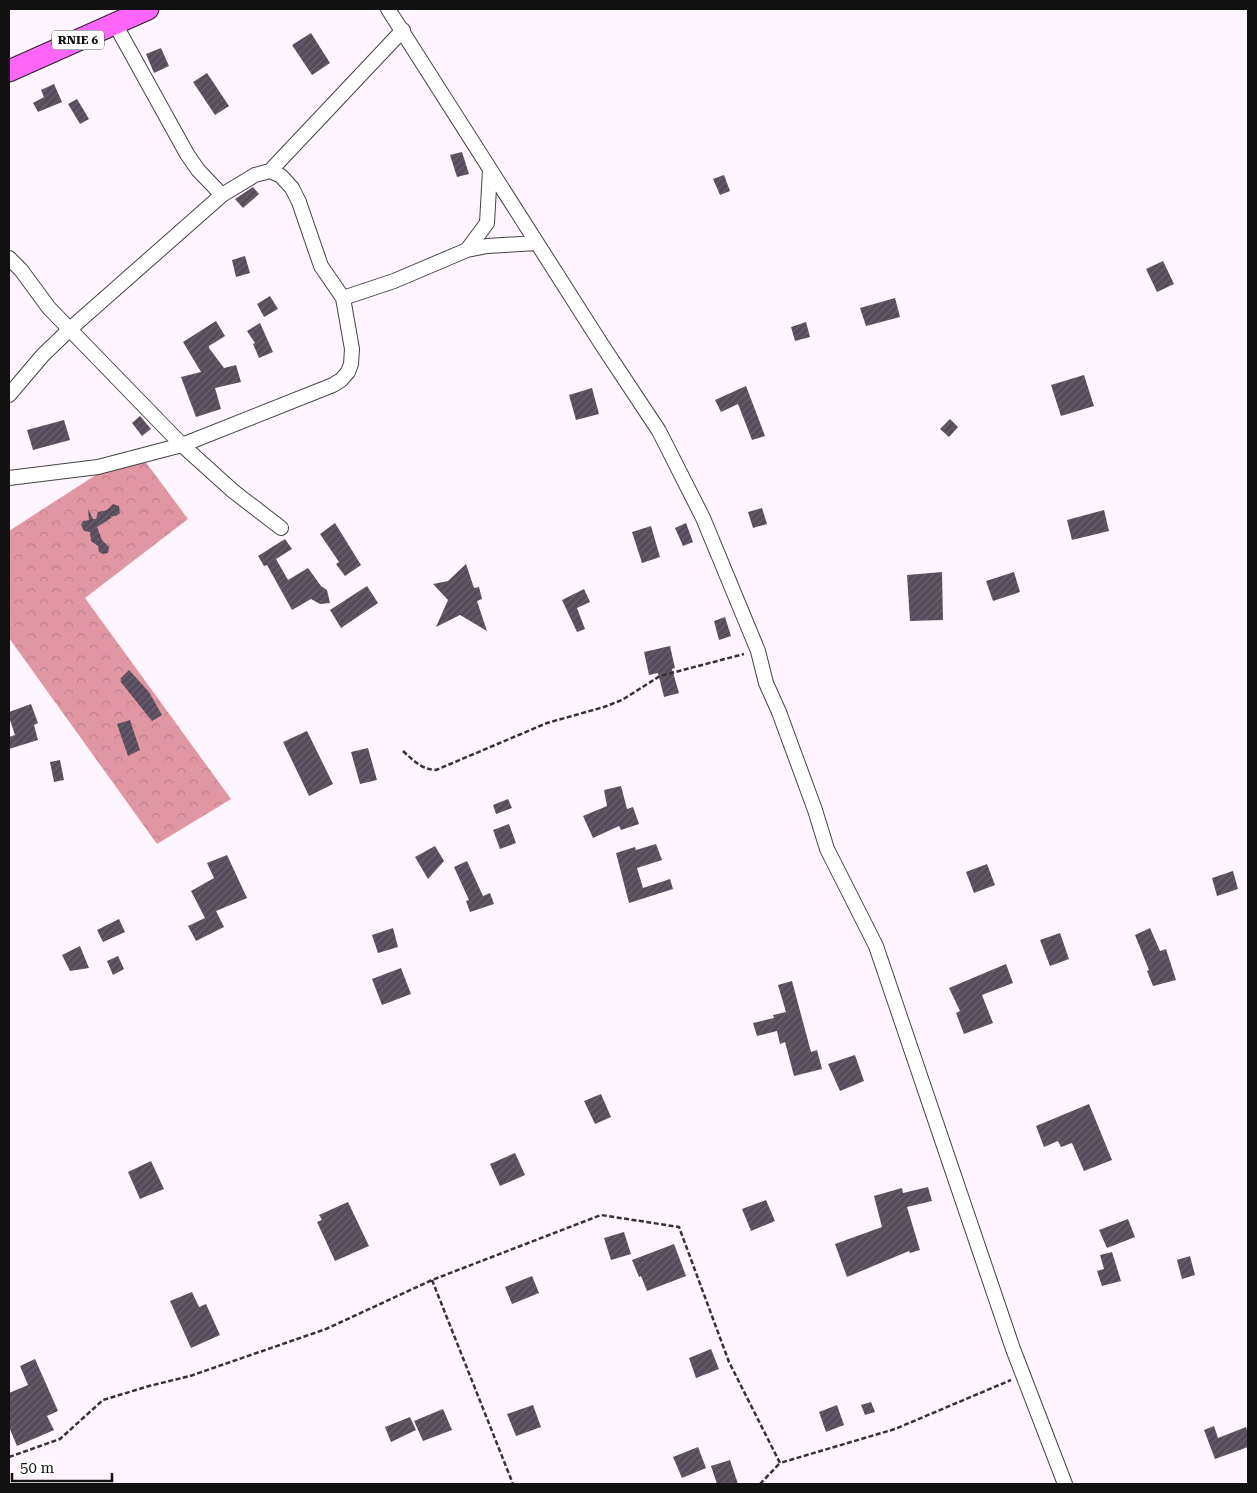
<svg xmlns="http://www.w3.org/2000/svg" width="1257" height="1493" viewBox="0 0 1257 1493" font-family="'Roboto Serif',serif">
<defs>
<pattern id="forest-crowns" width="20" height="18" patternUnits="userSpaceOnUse" patternTransform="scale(1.25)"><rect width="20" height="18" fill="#e197a3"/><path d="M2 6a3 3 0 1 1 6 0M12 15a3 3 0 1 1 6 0" fill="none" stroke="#c0818b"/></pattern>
<pattern id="building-hatch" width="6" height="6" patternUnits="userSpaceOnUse" patternTransform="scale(1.25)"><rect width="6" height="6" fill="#564c5b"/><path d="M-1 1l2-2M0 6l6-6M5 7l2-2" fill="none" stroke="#6a626e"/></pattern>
</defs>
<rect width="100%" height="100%" fill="#fff5fe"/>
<!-- forest -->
<path fill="url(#forest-crowns)" d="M136,449L188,519L85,598L231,799L157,844L9,638V531Z"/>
<!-- building -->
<path fill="url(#building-hatch)" d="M311,33L330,63L312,75L292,45Z
M161,48L169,66L154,73L146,54Z
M207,73L229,106L215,115L193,82Z
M54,84L62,102L38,112L33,103L44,97L41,90Z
M77,99L89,119L80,124L68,104Z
M462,152L469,174L457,177L450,155Z
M724,175L730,191L720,195L713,179Z
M253,187L259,194L243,208L235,199Z
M245,256L250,273L236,277L232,260Z
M1163,261L1174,284L1157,292L1146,269Z
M270,296L278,309L264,317L257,304Z
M895,298L900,317L866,326L860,308Z
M216,321L225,336L209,346V348L224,368L236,365L241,382L215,388L221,409L196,417L181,377L201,372L183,342Z
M806,322L810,337L795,341L791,327Z
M260,323L273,352L259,358L253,344L255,343L247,331Z
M1084,375L1094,406L1061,416L1051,385Z
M746,386L765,436L752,440L738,404L721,412L715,400Z
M592,388L599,414L576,420L569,395Z
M140,416L151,429L142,436L132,423Z
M950,419L958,427L949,437L940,429Z
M64,420L70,440L33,450L27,430Z
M113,504L119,506L120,513L116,516H111L110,517L114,516L97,527L102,540L109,547L108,553L103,554L99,552L98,546L91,541L90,532L84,531L81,525L83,521L89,520L88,509L93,519H96L98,512L107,510Z
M762,508L767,524L753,528L748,512Z
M1104,510L1109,531L1072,540L1067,520Z
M335,523L361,565L345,576L336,564L339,562L320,534Z
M686,523L693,542L683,546L675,528Z
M651,526L660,557L642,563L632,532Z
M285,539L292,549L276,559L288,580L308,568L321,586L327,590L330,603L320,604L311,599L292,610L267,565L264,566L258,556Z
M466,564L474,588L479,587L482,599L477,601L487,631L460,615L436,627L448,600L433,584L448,581Z
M942,572L943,620L910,621L907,575Z
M1014,572L1020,592L993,601L986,581Z
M367,586L378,603L341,628L330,610Z
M584,589L590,602L577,608L585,629L577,632L562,600Z
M725,617L731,636L719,640L714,621Z
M670,646L675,668L672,669L679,693L664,697L658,673L649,675L644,652Z
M129,670L149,692L162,715L152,721L120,681L122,680L120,679Z
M31,704L38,723L34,725L38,740L9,749V737L15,735L9,717V712Z
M130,720L140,750L128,756L117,724Z
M307,731L333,784L309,796L283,742Z
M368,748L377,780L360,784L351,752Z
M60,760L64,780L54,782L50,762Z
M621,786L627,809L633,807L639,824L621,830L619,826L593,838L583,816L607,806L604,790Z
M508,799L512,808L496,814L493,805Z
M509,824L516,843L500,849L493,830Z
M656,844L662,860L637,868L643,888L670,879L673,889L629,903L616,853L635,847L636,850Z
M435,846L444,861L428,879L415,857Z
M227,855L247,898L216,911L224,927L196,941L188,926L205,918L191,891L214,878L207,863Z
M467,861L483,896L490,893L494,904L470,912L466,901L469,900L454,867Z
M987,864L995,885L974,893L966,872Z
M1233,871L1238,889L1217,896L1212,878Z
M119,919L125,932L103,942L97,930Z
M393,928L398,947L378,953L372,935Z
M1150,928L1160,951L1166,949L1176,980L1153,986L1147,971L1149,970L1135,935Z
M1060,933L1069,959L1050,966L1040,940Z
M80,946L89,968L70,971L62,955Z
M118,956L124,969L113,975L107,961Z
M1006,964L1013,983L982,995L993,1023L964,1034L956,1013L960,1011L949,988Z
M401,968L411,994L382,1005L372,979Z
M792,981L811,1052L817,1050L822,1069L794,1076L785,1042L780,1044L777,1031L757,1036L753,1023L774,1018L773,1015L786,1012L778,985Z
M855,1055L864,1081L840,1091L828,1064Z
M601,1094L611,1117L595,1124L584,1101Z
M1089,1104L1112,1160L1084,1171L1072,1143L1061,1147L1058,1141L1044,1147L1036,1126Z
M515,1153L525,1175L500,1186L490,1164Z
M151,1161L164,1189L140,1199L128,1172Z
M928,1187L932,1201L907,1207L920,1250L910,1253L909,1251L847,1277L835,1244L882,1227L874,1196L902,1188L903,1193Z
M766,1200L775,1221L751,1231L742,1209Z
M348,1202L369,1246L335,1261L317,1222L322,1220L319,1215Z
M1128,1219L1135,1237L1107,1248L1099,1230Z
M624,1232L631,1254L611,1260L604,1238Z
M674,1244L686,1276L647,1291L641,1276L639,1277L632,1260Z
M1112,1252L1121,1281L1102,1286L1097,1271L1104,1269L1100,1255Z
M1190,1256L1195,1275L1182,1279L1177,1260Z
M532,1276L539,1293L512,1304L505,1287Z
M192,1292L199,1307L206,1304L220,1335L191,1348L170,1301Z
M711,1349L719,1369L696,1378L689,1358Z
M35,1359L58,1411L47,1416L54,1430L17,1446L9,1427V1393L28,1385L20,1366Z
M871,1402L875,1412L865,1415L861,1405Z
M533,1405L541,1427L516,1436L507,1414Z
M837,1405L844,1425L826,1432L819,1412Z
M443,1409L452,1430L423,1441L414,1421Z
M410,1417L416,1430L391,1442L385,1427Z
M1214,1426L1218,1438L1246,1427L1248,1433V1447L1215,1459L1204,1430Z
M698,1447L706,1468L682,1478L673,1457Z
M730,1460L738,1484H717L711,1466Z"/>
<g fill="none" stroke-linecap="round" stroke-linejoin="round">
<!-- street casing -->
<g stroke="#444" stroke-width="16">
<path id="street" d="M388,9L602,345L659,431L703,518L758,651L766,683L779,712L815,810L827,849L876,946L1013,1349L1065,1484
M115,24L187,154L198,170L222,195
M270,171L403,30
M467,250L487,223L490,170
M9,258L21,270L49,308L182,445L233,491L281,528
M343,298L394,281L467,250L487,246L537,243
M9,395L43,355L70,329L222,195L255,175L270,171L281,176L292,188L299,202L321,266L343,298L352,349L351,364L348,372L341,380L333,385L182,445L98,467L9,478"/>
</g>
<!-- primary casing -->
<g stroke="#222" stroke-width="23">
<path id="primary" d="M9,71L148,9"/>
</g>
<!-- path -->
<path stroke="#333" stroke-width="2.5" stroke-dasharray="5 2.5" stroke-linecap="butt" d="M403,751C414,761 421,769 436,770L547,723L604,707L622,700L660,676L744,654
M432,1280L513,1484
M9,1457L60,1439L103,1400L149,1386L190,1376L326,1329L432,1280L601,1215L679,1227L729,1362L780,1463L895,1429L1011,1380
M760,1484L780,1463"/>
<!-- street -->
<use href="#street" stroke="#fff" stroke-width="14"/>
<!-- primary -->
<use href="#primary" stroke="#ff65f9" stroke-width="21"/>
</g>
<g text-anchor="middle" stroke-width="5" stroke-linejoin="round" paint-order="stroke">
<!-- shield labels -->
<rect fill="#fff" stroke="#585858" stroke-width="1" x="52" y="30.5" width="52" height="19" rx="4"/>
<g font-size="12" font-weight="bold" fill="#111">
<text x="78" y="44">RNIE 6</text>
</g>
</g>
<!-- border -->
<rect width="1257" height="1493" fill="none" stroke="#111111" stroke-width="20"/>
<!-- scale -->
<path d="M12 1473v8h100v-8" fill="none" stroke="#111111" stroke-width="2.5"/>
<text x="20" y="1473" font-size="15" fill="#111111" stroke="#ffffff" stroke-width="4" paint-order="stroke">50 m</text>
</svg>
